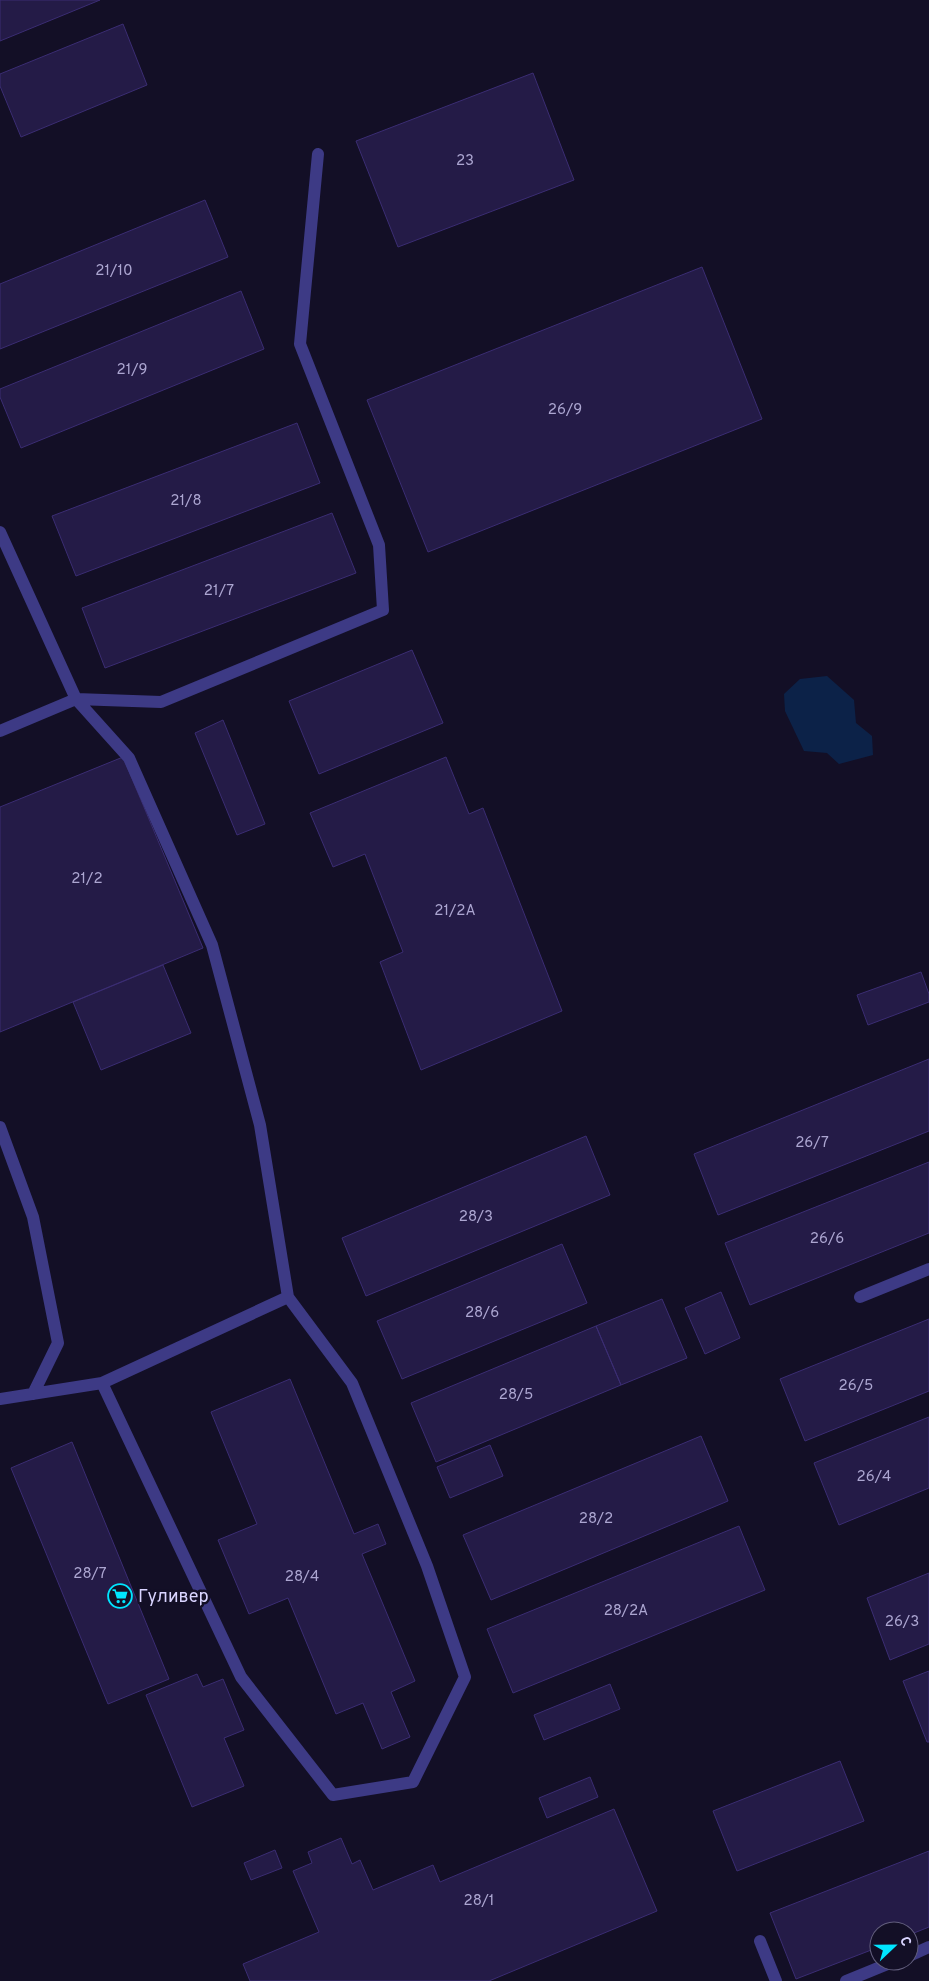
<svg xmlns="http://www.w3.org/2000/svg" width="929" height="1981" viewBox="0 0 929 1981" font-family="Overpass,sans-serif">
<rect width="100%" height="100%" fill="#130f26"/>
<!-- water -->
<path fill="#0c2248" d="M827,676L854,700L856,723L872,736L873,755L839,764L827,753L804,751L785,711L784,694L800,679Z"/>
<!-- building -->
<path fill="#241b47" stroke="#3b2d73" d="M0,0H100L0,41Z
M123,24L147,85L21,137L0,86V74Z
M533,73L574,180L398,247L356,141Z
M205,200L228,257L0,349V284Z
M702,267L762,419L428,552L367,400Z
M241,291L264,349L21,448L0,397V389Z
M297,423L320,483L76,576L52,516Z
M332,513L356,573L105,668L82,608Z
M412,650L443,723L319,774L289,701Z
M223,720L265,824L237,835L195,733Z
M123,757L203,948L0,1032V807Z
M446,757L469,814L483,808L562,1011L421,1070L380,962L403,952L365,854L333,867L310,813Z
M163,965L191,1033L101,1070L73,1002Z
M921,972L929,994V1002L868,1025L857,995Z
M929,1059V1131L718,1215L694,1154Z
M586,1136L610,1195L366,1296L342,1238Z
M929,1162V1233L750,1305L725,1243Z
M562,1244L587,1303L402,1379L377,1321Z
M721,1292L740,1338L705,1354L685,1308Z
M662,1299L687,1358L621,1385L596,1326Z
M929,1319V1391L805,1441L780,1379Z
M596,1326L621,1385L436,1462L411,1403Z
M290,1379L354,1534L378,1524L386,1544L362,1554L415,1681L391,1692L410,1737L382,1749L363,1703L336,1714L288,1598L249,1614L218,1540L257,1524L211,1412Z
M929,1417V1488L839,1525L814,1463Z
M701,1436L728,1501L491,1600L463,1535Z
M72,1442L169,1679L108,1704L11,1468Z
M490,1445L503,1476L450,1498L437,1467Z
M739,1526L765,1590L513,1693L487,1629Z
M929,1573V1644L890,1660L867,1598Z
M929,1671V1742H927L903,1681Z
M197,1674L203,1687L223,1679L244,1730L224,1738L244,1786L192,1807L146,1695Z
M610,1684L620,1709L544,1740L534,1715Z
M840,1761L864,1821L737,1871L713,1811Z
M590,1777L598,1797L547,1818L539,1798Z
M614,1809L657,1911L489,1981H250L243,1964L319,1932L293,1871L312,1863L308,1852L341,1838L352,1864L360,1860L373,1890L433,1865L440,1882Z
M275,1850L282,1868L251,1880L244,1863Z
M929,1851V1927L909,1935V1931H879V1947L796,1979L770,1913Z"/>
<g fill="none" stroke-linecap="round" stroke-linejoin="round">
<!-- minor -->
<path stroke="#3d3a85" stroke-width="12" d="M0,532L76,699L161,702L383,610L379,545L300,344L318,154
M0,731L76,699L129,758L212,945L260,1125L288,1297L102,1383L0,1399
M0,1127L33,1217L58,1343L33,1394
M860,1297L929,1269
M102,1383L241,1677L333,1795L413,1782L465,1677L427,1566L352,1383L288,1297
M760,1941L776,1981
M909,1956L929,1947
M846,1981L895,1961"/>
</g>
<!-- icons -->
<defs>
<g id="supermarket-ring" transform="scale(1.25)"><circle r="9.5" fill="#130f26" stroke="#00e5ff" stroke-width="1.5"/><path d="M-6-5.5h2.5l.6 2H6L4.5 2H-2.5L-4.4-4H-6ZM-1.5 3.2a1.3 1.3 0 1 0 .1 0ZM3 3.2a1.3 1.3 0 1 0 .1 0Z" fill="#00e5ff"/></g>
</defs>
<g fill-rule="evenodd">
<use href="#supermarket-ring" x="120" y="1596"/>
</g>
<g text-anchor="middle" stroke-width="5" stroke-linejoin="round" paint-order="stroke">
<!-- number labels -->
<g font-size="15" fill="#aca6d1">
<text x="465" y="165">23</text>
<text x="114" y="275">21/10</text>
<text x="132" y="374">21/9</text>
<text x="565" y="414">26/9</text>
<text x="186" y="505">21/8</text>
<text x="219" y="595">21/7</text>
<text x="87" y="883">21/2</text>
<text x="455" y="915">21/2А</text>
<text x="812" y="1147">26/7</text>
<text x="476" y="1221">28/3</text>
<text x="827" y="1243">26/6</text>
<text x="482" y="1317">28/6</text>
<text x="856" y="1390">26/5</text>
<text x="516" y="1399">28/5</text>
<text x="874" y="1481">26/4</text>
<text x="596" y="1523">28/2</text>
<text x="90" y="1578">28/7</text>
<text x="302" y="1581">28/4</text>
<text x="626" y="1615">28/2А</text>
<text x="902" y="1626">26/3</text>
<text x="479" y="1905">28/1</text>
</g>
<!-- poi labels -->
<g font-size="18" fill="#d9d4ff" stroke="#130f26" text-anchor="start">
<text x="138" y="1602">Гуливер</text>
</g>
</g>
<!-- north arrow -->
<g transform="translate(894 1946) rotate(68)"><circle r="24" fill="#130f26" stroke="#625e7d"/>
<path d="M0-4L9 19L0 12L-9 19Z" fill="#00e5ff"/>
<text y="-8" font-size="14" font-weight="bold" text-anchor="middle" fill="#d9d4ff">С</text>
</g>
</svg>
